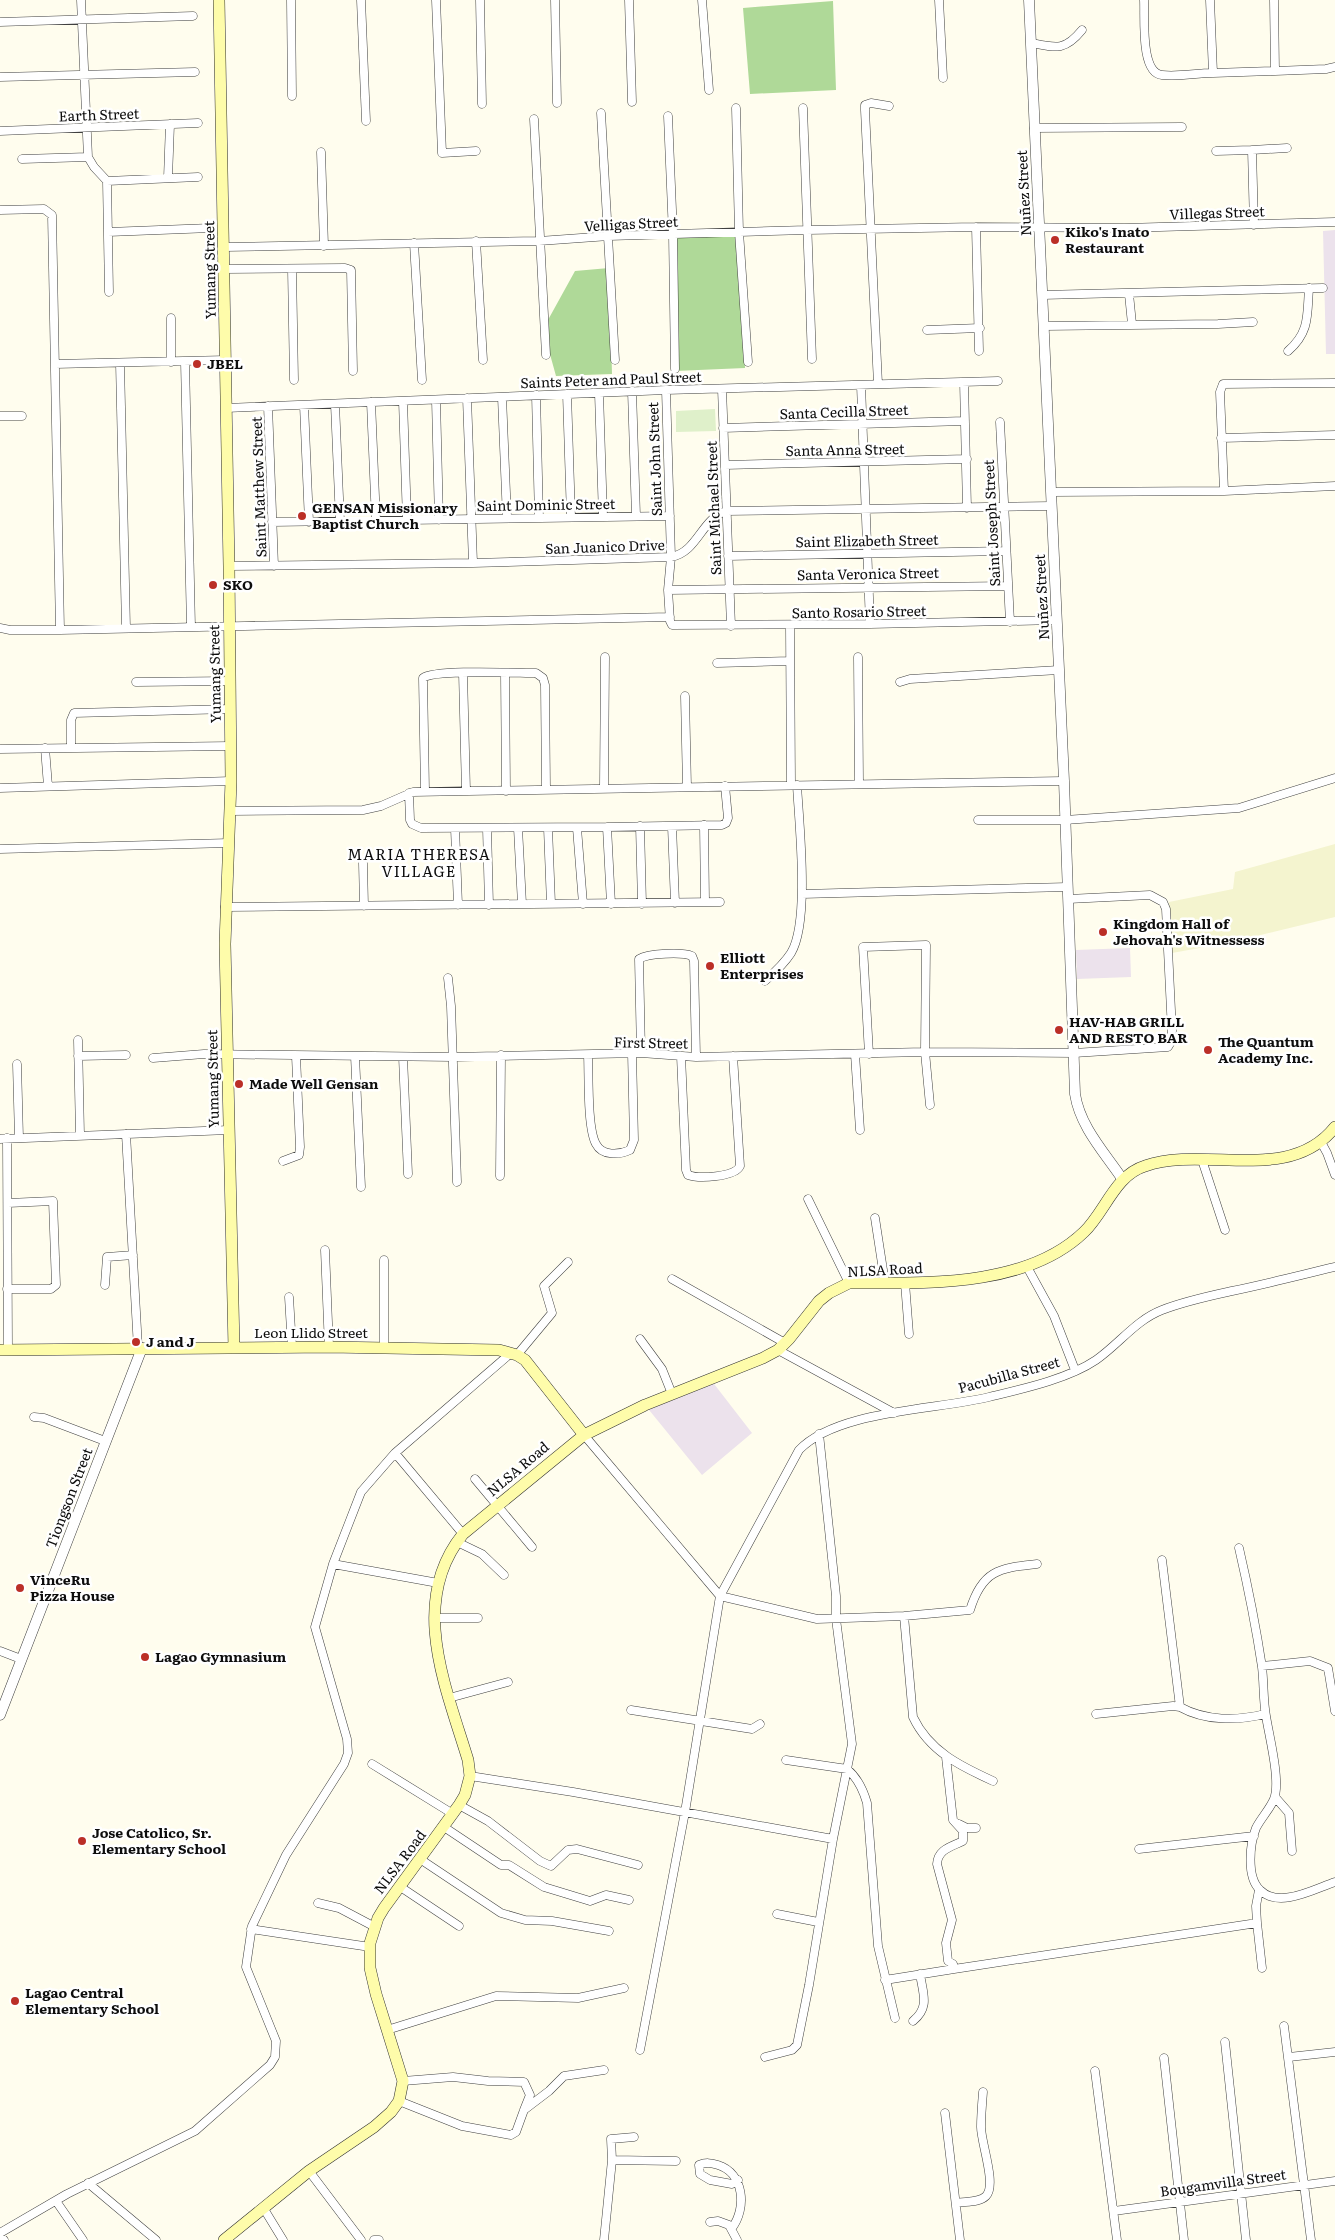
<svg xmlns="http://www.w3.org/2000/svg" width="1335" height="2240" viewBox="0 0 1335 2240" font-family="Literata,serif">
<rect width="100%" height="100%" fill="#fffdee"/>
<!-- industrial -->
<path fill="#ece2ec" d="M1335,230V354H1326L1323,231Z
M1130,948L1131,977L1077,979L1076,950Z
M711,1380L752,1433L702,1475L645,1405Z"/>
<!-- farmland -->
<path fill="#f4f4cf" d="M1335,844V917L1227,943L1172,953L1169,902L1233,889L1235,872Z"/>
<!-- forest -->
<path fill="#afd998" d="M833,1L836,90L750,94L743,8Z
M740,234L745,368L675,371V236Z
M609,268L612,374L556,376L543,329L575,271Z"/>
<!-- pitch -->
<path fill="#dff0ca" d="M715,409L716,431L676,432V411Z"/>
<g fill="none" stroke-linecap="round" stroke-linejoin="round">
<!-- minor casing -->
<g stroke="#404040" stroke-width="9">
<path id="minor" d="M81,0L88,157L94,167L107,181L109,292
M291,0L292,96
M361,0L366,121
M436,0L442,153L476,151
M480,0L482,104
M555,0L557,103
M629,0L632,102
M702,0L709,90
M939,0L943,78
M1144,0C1145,17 1140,73 1162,75C1178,77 1196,73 1213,73L1210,0
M0,22L193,16
M1032,43C1056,48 1065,51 1082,30
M1275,71L1326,69L1335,67
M1213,73L1275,71L1274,0
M0,77L195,72
M736,108L739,232L748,362
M803,108L812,359
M601,113L615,360
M668,116L673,234L675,369
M534,119L546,355
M1034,128L1182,127
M0,131L198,123
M1216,151L1252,150
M321,152L324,246
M22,159L88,157
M168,178L170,124
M107,181L198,177
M0,210L44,209L52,215L60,630
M1254,225L1252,150L1287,148
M976,227L979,351
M108,232L211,228
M476,241L483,360
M414,243L422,380
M225,247L539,241L609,236L807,230L976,227L1125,228L1335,222
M225,269L345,268L351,270L353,371
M292,269L294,380
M1129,294L1132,324
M1042,295L1323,288
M171,318V362
M1044,326L1218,324L1253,322
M927,330L980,328
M1288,351C1310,332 1307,315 1309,288
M185,362L191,627
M120,363L126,628
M55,364L226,360
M964,382L967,508
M878,384L865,110V105L871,103L889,106
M861,385L870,624
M722,389L731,626
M666,390L671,557L668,590L670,621L672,625L870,624L1057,620
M632,391L636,516
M599,393L603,517
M567,394L571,517
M536,395L539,518
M502,397L507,518
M467,398L473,563
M436,400L439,520
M403,401L407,520
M371,402L376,521
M335,404L340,521
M304,405L309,522
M268,406L274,566
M226,408L666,390L998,381
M0,416H22
M1000,422L1010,622
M723,428L965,421
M1221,438L1335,435
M725,465L967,459
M1224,491L1220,392L1223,384L1335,383
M1051,492L1224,491L1335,486
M272,522L670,516
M728,556L1006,551
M229,566L473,563L671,557C698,552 701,519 726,511L1052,506
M668,590L1008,586
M790,625L791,785
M0,628L10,630H60L670,617
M858,657L859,784
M717,663L790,661
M463,673L466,791
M505,673L506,791
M136,682L230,681
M900,682L910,679L1059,670
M685,696L687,787
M71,747V720L74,713L231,709
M45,748L48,786
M0,749L231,746
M0,788L231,781
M604,788L605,657
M425,791L423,678C434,669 517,673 536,673L543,678L545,685L546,789
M409,793L410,820L412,824L421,828L607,827L722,825L726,823L728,818L725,786
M230,811L363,810L381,806L413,792L1064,781
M978,820H1065L1239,808L1335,778
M704,825L705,902
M640,826L642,904
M672,826L675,903
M607,827L611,904
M455,828L458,905
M487,828L489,905
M518,828L522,904
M548,828L551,904
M577,828L583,904
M0,849L229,843
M363,863L364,906
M802,894L1068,887
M225,907L720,902
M448,978L451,1006L457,1182
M765,981C774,973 784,964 791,953C810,922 799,823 797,785
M78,1040L80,1135
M641,1053L639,959C648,953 683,952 692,956L694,961L696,1057
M855,1054L860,1130
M869,1054L863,947L926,945L925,1052L930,1105
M588,1055C589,1075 587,1128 596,1144C602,1156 619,1155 630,1150L634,1140L632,1053
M78,1056L126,1055
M355,1056L361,1187
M681,1056L686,1170L688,1175C699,1179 735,1177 740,1166L733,1056
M403,1057L408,1174
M153,1058L204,1054L452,1057L641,1053L696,1057L925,1052L1074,1053L1168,1047L1171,1042L1172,1031L1166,909L1163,902L1150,895L1068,899
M17,1064L19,1138
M126,1134L138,1348
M7,1138L8,1350
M0,1139L229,1130
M1321,1142L1327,1153L1335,1175
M1202,1160L1225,1230
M283,1161L299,1155L300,1147L296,1056
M500,1176L501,1055
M808,1199L849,1283
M875,1218L885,1283
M325,1250L329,1347
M384,1260V1347
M1026,1265L1054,1316L1075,1370
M672,1279L785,1343
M905,1283L909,1334
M105,1285L107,1257L133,1255
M7,1289H51L56,1285L53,1201L8,1203
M289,1297L292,1347
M640,1339L662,1369L672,1394
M778,1350L894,1413
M517,1355L552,1313L544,1286L568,1262
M34,1417L44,1418L105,1441
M584,1435L720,1596L685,1812L640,2050
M395,1453L463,1534
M475,1479L532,1547
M457,1542L482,1554L504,1575
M1239,1548C1248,1587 1256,1627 1262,1667C1264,1683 1263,1700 1266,1716C1269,1736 1281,1781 1274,1799C1270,1809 1261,1818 1256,1828C1250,1843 1246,1877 1260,1890C1279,1909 1314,1889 1335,1882
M1162,1560L1180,1707C1205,1721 1237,1721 1265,1714
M333,1564L438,1583
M1037,1564C998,1568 982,1571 970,1610L904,1616L817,1619L720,1596L799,1450C837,1410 936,1410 989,1397C1022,1389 1068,1379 1096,1360C1119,1344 1136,1320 1162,1310C1185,1301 1209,1296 1232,1291C1266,1284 1301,1275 1335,1267
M904,1616L913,1717C929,1751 960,1766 993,1781
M434,1618H478
M0,1651L21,1659
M1262,1666L1310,1661L1328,1668L1335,1711
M449,1698L508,1682
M631,1710L752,1729L760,1724
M1096,1714L1173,1706L1180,1707
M786,1760L847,1769C858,1778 863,1789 867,1803L878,1946L895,2018
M372,1764L453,1814
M470,1776L573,1792L833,1839
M1275,1797L1289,1813L1292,1851
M459,1805L488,1821L540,1861L551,1866L568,1850L577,1849L638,1865
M959,1824L967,1828H976
M444,1827L501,1865H509L544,1887L590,1901L606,1895L629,1900
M1139,1849L1254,1836
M420,1859L501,1913L525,1920L552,1921L609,1931
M399,1886L459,1926
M318,1903L339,1908L375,1927
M777,1914L818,1922
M1257,1923L1256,1906L1259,1890
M251,1929L370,1947
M954,1969L1257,1923L1262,1968
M885,1980L954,1969L953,1964L948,1961L946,1943L952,1920L937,1864C938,1849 951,1847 963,1841V1831L953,1820L946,1757
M913,2021C930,2007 923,1994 920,1974
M1284,2026L1311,2240
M387,2030L496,1996L578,1998L624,1988
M1225,2042L1246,2240
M765,2057L792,2050L797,2045L809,1985L833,1839L852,1744L836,1619V1596L819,1434
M1289,2057L1335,2052
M1164,2058L1184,2240
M1095,2071L1117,2240
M403,2081L453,2077L488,2081L524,2082L530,2095L524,2110
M399,2101L462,2126L511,2135L516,2132L524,2110L549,2091L564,2076L604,2070
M945,2113L960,2240
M612,2160L676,2161
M309,2171L361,2240
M88,2183L156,2240
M56,2201L83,2240
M956,2203C965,2201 979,2203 986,2196C997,2185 981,2143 981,2127C981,2116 982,2104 983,2092
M264,2209L283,2240
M1114,2211L1335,2181
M710,2222L718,2221L729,2225L737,2240
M732,2228C747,2208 744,2173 718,2165C711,2163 706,2162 699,2165L700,2174L710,2180L732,2184L738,2180
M0,2233L67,2194L195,2131L270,2065L275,2057L276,2041L246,1967L252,1926L286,1855L344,1764L348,1753L347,1739L315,1627L333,1564L361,1492L395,1453L511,1353
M0,2236L4,2240
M374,2240H379
M604,2240L612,2160L611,2139L634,2137"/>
</g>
<!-- tertiary casing -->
<g stroke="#404040" stroke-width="11">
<path id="tertiary" d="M1029,0L1064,781L1075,1094C1080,1127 1105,1153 1123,1180
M0,1715L142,1348"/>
</g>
<!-- secondary casing -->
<g stroke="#2f2f2f" stroke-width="12">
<path id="secondary" d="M219,0L229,566L231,781L225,944L234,1348
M0,1350L329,1347L499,1350L517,1355L525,1360L584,1435
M224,2240L309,2171L374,2127L391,2112L399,2101L403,2081L376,1994L370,1968V1943L378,1918L384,1908L459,1805L465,1795L470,1776L468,1760C446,1687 408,1602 463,1534L584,1435L645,1405L763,1358L778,1350L789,1339L819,1301L829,1293L849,1283C924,1283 1026,1288 1084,1232C1105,1212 1115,1175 1145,1166C1205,1145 1289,1185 1335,1127"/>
</g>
<!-- minor -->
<use href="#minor" stroke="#fff" stroke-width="8"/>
<!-- tertiary -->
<use href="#tertiary" stroke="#fff" stroke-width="10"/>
<!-- secondary -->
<use href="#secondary" stroke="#fefcaa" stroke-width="11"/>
</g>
<!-- markers -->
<g fill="#bb2f27" stroke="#fff" stroke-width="2">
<circle cx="1055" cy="240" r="5"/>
<circle cx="197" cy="364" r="5"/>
<circle cx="302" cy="516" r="5"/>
<circle cx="213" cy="585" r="5"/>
<circle cx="1103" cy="932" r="5"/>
<circle cx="710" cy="966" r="5"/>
<circle cx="1059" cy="1030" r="5"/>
<circle cx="1208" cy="1050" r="5"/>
<circle cx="239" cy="1084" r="5"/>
<circle cx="136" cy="1342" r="5"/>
<circle cx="20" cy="1588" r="5"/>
<circle cx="145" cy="1657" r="5"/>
<circle cx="82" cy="1841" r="5"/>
<circle cx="15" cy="2001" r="5"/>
</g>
<g text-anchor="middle" stroke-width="5" stroke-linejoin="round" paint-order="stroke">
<!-- street labels -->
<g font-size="14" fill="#0d0d0d" stroke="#fff">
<text transform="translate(99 115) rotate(-2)" y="5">Earth Street</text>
<text transform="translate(1024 193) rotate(-93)" y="5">Nuñez Street</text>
<text transform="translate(1217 213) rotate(-2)" y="5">Villegas Street</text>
<text transform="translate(631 224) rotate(-3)" y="5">Velligas Street</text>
<text transform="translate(210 270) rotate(-91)" y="5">Yumang Street</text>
<text transform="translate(611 380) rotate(-2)" y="5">Saints Peter and Paul Street</text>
<text transform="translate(844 412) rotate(-2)" y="5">Santa Cecilla Street</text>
<text transform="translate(845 450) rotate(-1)" y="5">Santa Anna Street</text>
<text transform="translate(655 459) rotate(-92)" y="5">Saint John Street</text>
<text transform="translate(259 487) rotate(-92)" y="5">Saint Matthew Street</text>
<text transform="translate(546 505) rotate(-1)" y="5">Saint Dominic Street</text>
<text transform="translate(714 508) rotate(-92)" y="5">Saint Michael Street</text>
<text transform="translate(992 523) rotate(-93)" y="5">Saint Joseph Street</text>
<text transform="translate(867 541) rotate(-1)" y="5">Saint Elizabeth Street</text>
<text transform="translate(605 547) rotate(-2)" y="5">San Juanico Drive</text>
<text transform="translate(868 574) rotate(-1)" y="5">Santa Veronica Street</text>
<text transform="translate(1042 597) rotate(-93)" y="5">Nuñez Street</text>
<text transform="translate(859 612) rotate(-1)" y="5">Santo Rosario Street</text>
<text transform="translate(215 674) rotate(-91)" y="5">Yumang Street</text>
<text transform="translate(651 1043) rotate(1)" y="5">First Street</text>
<text transform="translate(213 1079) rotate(-91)" y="5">Yumang Street</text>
<text transform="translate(885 1270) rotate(-3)" y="5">NLSA Road</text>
<text x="311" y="1338">Leon Llido Street</text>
<text transform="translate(1009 1375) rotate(-15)" y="5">Pacubilla Street</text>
<text transform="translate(518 1469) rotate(-40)" y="5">NLSA Road</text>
<text transform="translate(69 1498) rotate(-69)" y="5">Tiongson Street</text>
<text transform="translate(400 1862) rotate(-53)" y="5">NLSA Road</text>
<text transform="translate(1223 2183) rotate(-8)" y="5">Bougamvilla Street</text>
</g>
<!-- poi labels -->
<g font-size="14" font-weight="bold" fill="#0d0d0d" stroke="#fff" text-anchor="start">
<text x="1065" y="237">Kiko's Inato<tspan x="1065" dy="16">Restaurant</tspan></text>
<text x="207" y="369">JBEL</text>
<text x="312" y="513">GENSAN Missionary<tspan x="312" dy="16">Baptist Church</tspan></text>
<text x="223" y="590">SKO</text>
<text x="1113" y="929">Kingdom Hall of<tspan x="1113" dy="16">Jehovah's Witnessess</tspan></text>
<text x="720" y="963">Elliott<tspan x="720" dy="16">Enterprises</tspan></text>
<text x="1069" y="1027">HAV-HAB GRILL<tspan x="1069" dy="16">AND RESTO BAR</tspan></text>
<text x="1218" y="1047">The Quantum<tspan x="1218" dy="16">Academy Inc.</tspan></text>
<text x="249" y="1089">Made Well Gensan</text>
<text x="146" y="1347">J and J</text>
<text x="30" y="1585">VinceRu<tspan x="30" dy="16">Pizza House</tspan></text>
<text x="155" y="1662">Lagao Gymnasium</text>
<text x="92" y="1838">Jose Catolico, Sr.<tspan x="92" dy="16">Elementary School</tspan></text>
<text x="25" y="1998">Lagao Central<tspan x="25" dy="16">Elementary School</tspan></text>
</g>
<!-- neighbourhood labels -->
<g font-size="15" letter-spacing="1" fill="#0d0d0d" stroke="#fff">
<text x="419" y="860">MARIA THERESA<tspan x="419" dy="17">VILLAGE</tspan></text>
</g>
</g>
</svg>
